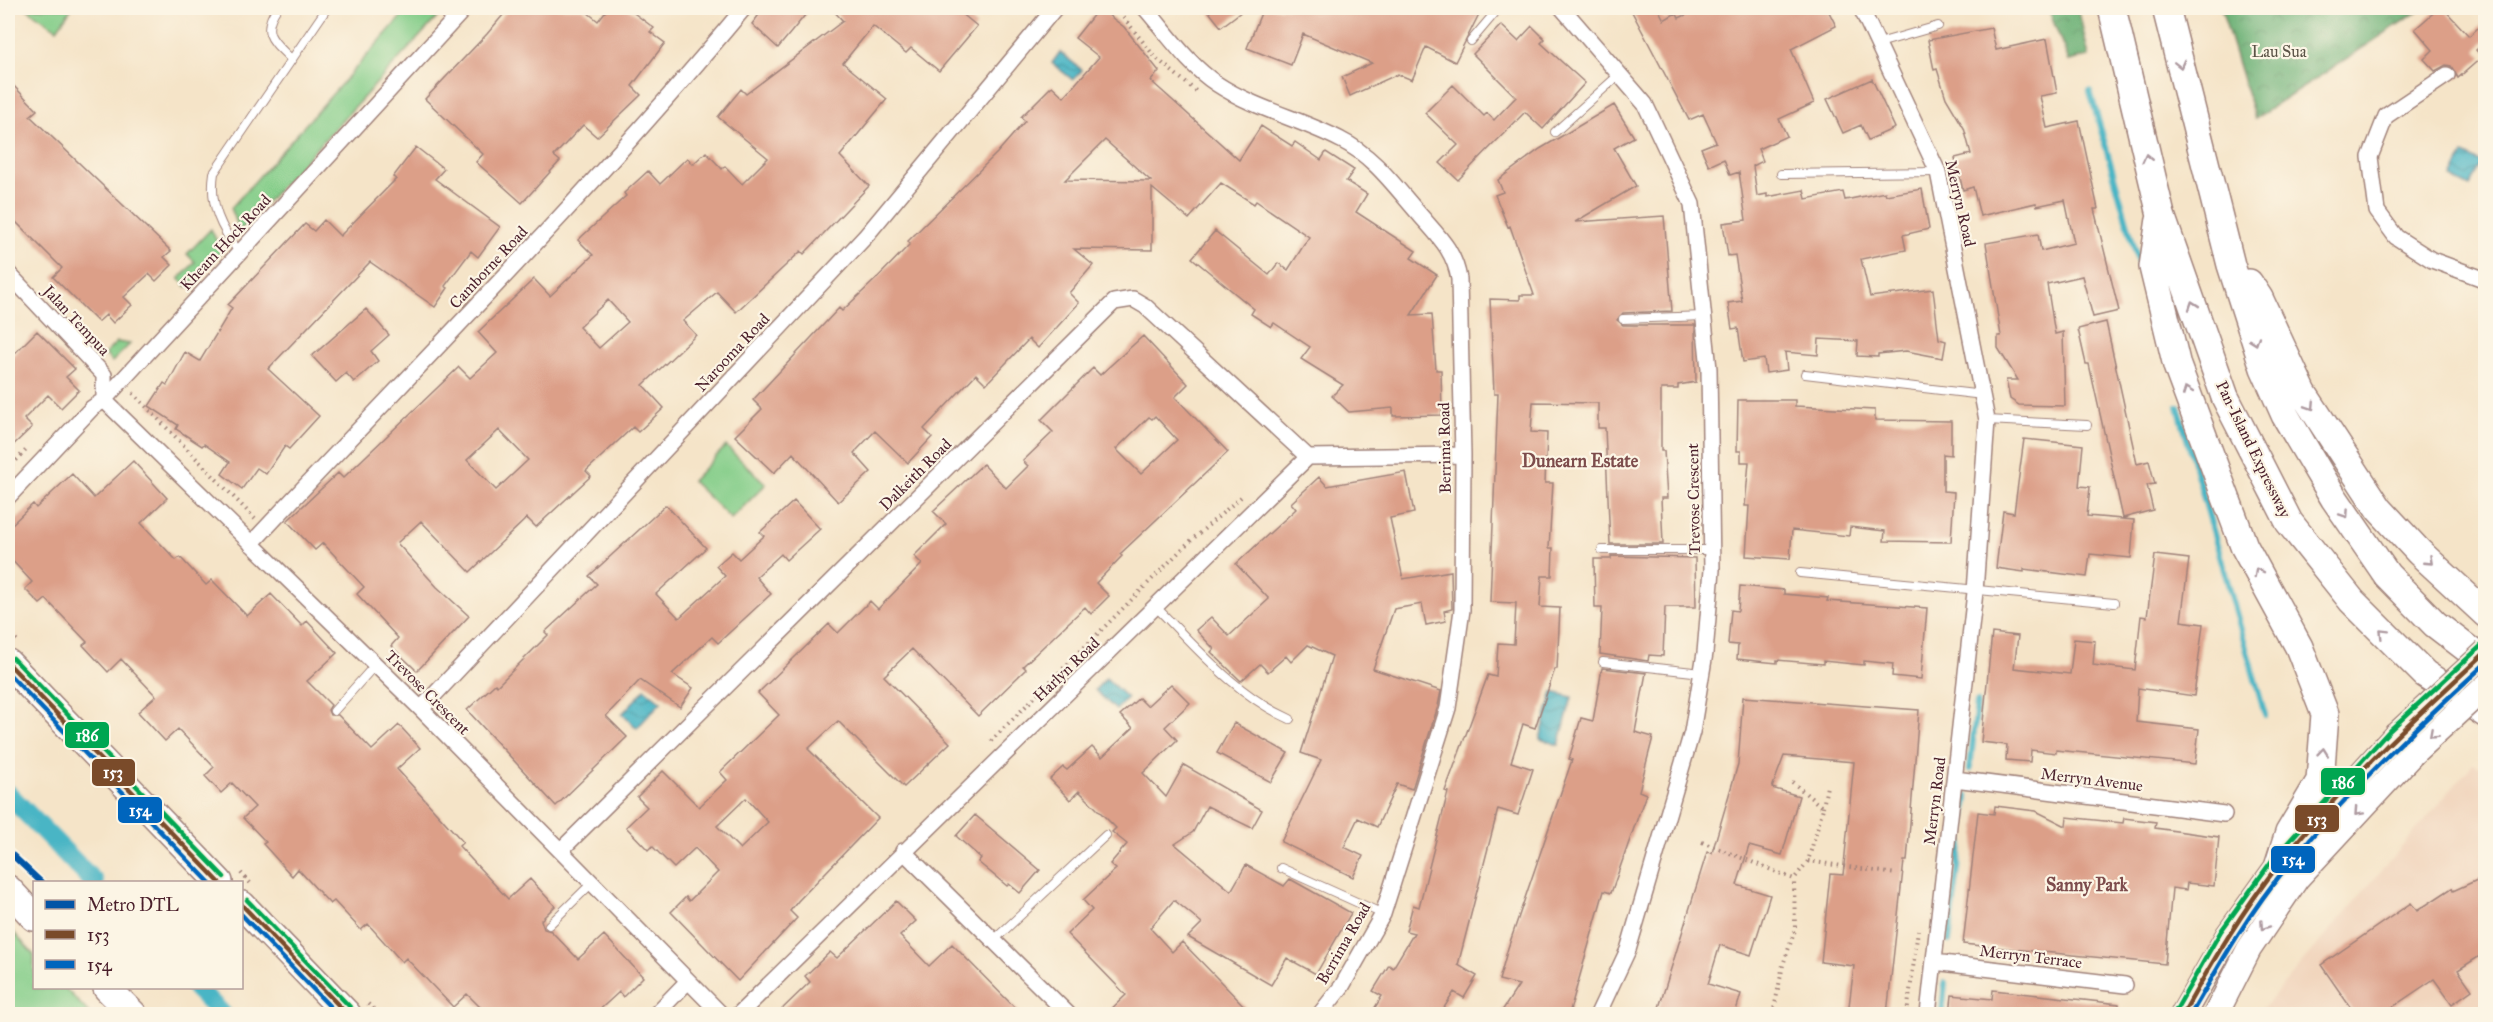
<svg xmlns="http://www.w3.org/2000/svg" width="2493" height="1022" viewBox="0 0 2493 1022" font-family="'IM FELL Great Primer',serif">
<defs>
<pattern id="forest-crowns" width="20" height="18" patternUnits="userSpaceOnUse" patternTransform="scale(1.5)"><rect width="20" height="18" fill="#6bb075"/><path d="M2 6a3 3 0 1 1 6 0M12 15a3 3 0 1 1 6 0" fill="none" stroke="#5a8f60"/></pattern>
<pattern id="water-waves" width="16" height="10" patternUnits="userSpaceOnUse" patternTransform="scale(1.5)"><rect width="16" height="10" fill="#48b5c5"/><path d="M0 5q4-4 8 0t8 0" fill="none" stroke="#3e93a0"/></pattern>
</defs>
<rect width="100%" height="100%" fill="#fcf5e5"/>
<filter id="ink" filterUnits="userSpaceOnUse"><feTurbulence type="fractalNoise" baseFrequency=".0167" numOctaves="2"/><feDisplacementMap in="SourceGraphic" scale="12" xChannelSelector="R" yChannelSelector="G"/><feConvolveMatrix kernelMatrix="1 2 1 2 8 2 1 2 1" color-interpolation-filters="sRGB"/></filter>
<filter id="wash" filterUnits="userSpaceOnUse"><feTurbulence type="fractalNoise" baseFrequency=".008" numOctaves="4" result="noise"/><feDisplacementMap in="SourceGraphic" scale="24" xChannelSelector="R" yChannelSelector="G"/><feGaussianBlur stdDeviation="1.35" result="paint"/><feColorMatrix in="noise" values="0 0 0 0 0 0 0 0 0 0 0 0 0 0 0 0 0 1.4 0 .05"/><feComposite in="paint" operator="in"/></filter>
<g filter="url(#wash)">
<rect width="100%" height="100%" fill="#f5e4c8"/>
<!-- built -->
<path fill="#f1d5bd" d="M2473,764L2485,769V1014H2258Z"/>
<!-- green -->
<path fill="#84cd89" stroke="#67765a" stroke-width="1.5" d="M26,8H72L57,29Z
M409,8H446L240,231L231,208Z
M211,229L222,252L187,287L179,279L195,262L187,254Z
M117,342L130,344L112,362L105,354Z
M726,446L766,484L731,519L692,481Z
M8,926L34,955V988H65L90,1014H8Z"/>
<!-- forest -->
<path fill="url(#forest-crowns)" stroke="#5a6850" stroke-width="1.5" d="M2048,8H2078L2089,56L2069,61Z
M2221,8H2423L2255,119Z"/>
<!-- water -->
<path fill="url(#water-waves)" stroke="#496a78" stroke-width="1.5" d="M1060,52L1082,70L1073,80L1052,63Z
M2464,154L2482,163L2470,187L2452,178Z
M1106,678L1127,698L1116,710L1095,690Z
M645,689L661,702L637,728L622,714Z
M1553,692L1572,697L1559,745L1540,739Z"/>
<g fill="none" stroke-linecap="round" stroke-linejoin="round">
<!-- stream -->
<path stroke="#48b5c5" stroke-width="6" d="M2090,91L2142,275
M2178,406L2265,715
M1970,769L1977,702
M1949,941L1967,796
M1942,1014L1945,983"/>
<!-- canal -->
<path stroke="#48b5c5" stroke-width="20" d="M8,794L94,882
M196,988L222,1014"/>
</g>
<g id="blocks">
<!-- building -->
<path fill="#dc9f88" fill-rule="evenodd" d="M509,8H582L598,21L608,8H627L654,28L650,32L665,43L632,86L641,95L597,137L583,125L554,156L560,161L522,203L476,162L483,154L425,99L487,34Z
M764,8H811L778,48L752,24Z
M831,8H955L977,26L939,71L911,48L906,53L873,26L843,63L887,99L840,156L869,186L804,254L801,251L736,312L717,292L683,321L696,335L643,385L664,408L638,432L633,427L586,471L591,476L536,527L527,518L470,572L421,521L397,543L437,587L469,616L417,671L391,646L398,638L357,594L364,587L323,543L315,550L287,521L338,473L343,478L459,367L470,378L497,353L478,332L534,279L550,296L593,255L578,240L626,196L624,193L648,171L660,184L687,158L693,164L706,152L722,169L725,166L742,184L768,158L718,117L741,89L746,94L843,21ZM608,300L628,322L599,348L579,327ZM499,430L528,460L496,490L467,460Z
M1099,8L1124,27L1159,71L1151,81L1239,160L1261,126L1292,146L1295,142L1321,160L1326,152L1354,170L1346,181L1367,194L1356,212L1416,251L1411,258L1437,275L1411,315L1432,314L1436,370H1441L1442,415L1393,416V408L1349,412L1332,396L1343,385L1301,359L1310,347L1274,323L1271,327L1251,314L1254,309L1192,258L1215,231L1269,275L1278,263L1288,270L1309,237L1256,201L1254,204L1221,183L1189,219L1152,188V250L1074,249L1093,265L1069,293L1079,303L1038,348L1029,339L986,384L976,374L924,429L932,437L908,463L875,431L854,453L871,472L838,502L793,453L774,473L735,436L762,409L753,400L839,308L842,311L876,279L910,244L908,241L997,153L1025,121L1021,117L1052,86L1064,97L1099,57L1075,38ZM1105,140L1151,181L1065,180Z
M1206,8H1246L1221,27Z
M1263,8H1482L1455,62L1426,47L1412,80L1398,74L1350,96L1342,77L1372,63L1303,34L1291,65L1247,48Z
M1630,8H1658L1664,20L1676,13L1679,18L1701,8H1827L1836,26L1791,49L1814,103L1779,119L1787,136L1758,149L1763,161L1753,166L1757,196L1767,194V197L1804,190L1806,199L1843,192L1845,200L1885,192L1886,195L1922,189L1929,229L1903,235L1906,250L1861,259L1870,297L1933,289L1939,339L1946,341L1943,358L1906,351L1878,354V357L1857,356L1858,341L1819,339L1818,355L1785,352L1787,370L1766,373L1764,359L1743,362L1738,328L1732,329L1728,303L1742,301L1735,255L1728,256L1723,223L1746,220L1739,172L1730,175L1724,159L1709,166L1701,148L1716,142L1703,114L1689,120Z
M2439,8H2443L2469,36L2486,21V41L2476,50L2482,57L2458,78L2451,66L2446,65L2435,71L2424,59L2433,50L2415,29Z
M1501,25L1518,41L1532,26L1545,39L1541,43L1585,83L1543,129L1525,112L1458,180L1440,163L1458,145L1425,113L1453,85L1484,116L1487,113L1494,120L1516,97L1473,54Z
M1991,28L1996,50L2047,39L2057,93L2040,96L2047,128L2079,121L2098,209H2094L2119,311L2093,317L2082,276L2047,284L2055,334L2063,332L2065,406L2019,405L2010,399L2006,380H2018L1998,348V336H2001L1986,243L2038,234L2041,251L2074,243L2065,200L2037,206L2036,203L1980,216L1973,187L1963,190L1955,158L1971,154L1964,128L1946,98L1937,69L1934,70L1928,40Z
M1872,79L1895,128L1868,140L1861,125L1843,133L1827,99Z
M8,80L37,110L30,116L171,251L164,257L172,265L156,281L149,274L124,297L132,305L113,323L106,315L98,322L53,277L62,268L13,219L15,217L8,209Z
M1614,105L1634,137L1614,148L1636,186L1575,222L1664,216L1672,311L1623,313L1617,320L1623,325H1695L1696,382L1678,385V389H1661V451H1664L1667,498H1661L1663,544H1610L1605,428H1598V403L1533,402L1531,432L1547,433L1545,483H1553L1549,548H1553L1552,576H1542L1540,607L1560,608L1557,669H1555L1535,728L1523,724L1511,762L1533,769L1518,815L1498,809L1458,965L1477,976L1464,998L1454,992L1440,1014H1371L1382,996L1373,991L1389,965L1393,968L1414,933L1406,931L1413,905L1419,907L1448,792L1445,791L1488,675L1496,677L1498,643L1514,644L1516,603L1490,602L1498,394H1494L1490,299L1520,300V295H1534L1510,226L1508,227L1495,195L1503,192L1498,180L1540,149Z
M416,147L444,169L435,179L500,227L478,257L471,251L445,286L448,288L435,307L370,262L268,369L319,416L289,449L285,446L266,474L257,468L242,489L222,474L230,462L204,444L202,446L176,429L178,425L149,406L164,383L167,385L185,352L200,361L232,308L228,305L305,224L314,231L324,220L340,236L396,179L393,177Z
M366,309L389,335L371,351L378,361L354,382L346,373L336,382L312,356Z
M2106,322L2137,464L2149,461L2155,484L2147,485L2153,510L2123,518L2089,364H2086L2078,329Z
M37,331L75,369L66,377L79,390L61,408L48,395L24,419L32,427L8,450V360Z
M1143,336L1188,384L1175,397L1228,452L1120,554L1122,556L1096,583L1109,596L1091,614L1085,607L1068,623L1023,666L1026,669L978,716L912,649L884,676L950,743L904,787L838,721L808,749L878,818L798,901L790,911L797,918L738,981L671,912L686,897L689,901L718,872L695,848L674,868L652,846L648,850L626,827L647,807L637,797L663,771L699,807L727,780L720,772L779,715L758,693L829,624L838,633L870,601L878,609L922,564L914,556L946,524L933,511L983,464L1006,488L1028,466L1023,461L1053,432L1041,420L1093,368L1100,375ZM1155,416L1177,440L1141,474L1116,449L1149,417L1152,419ZM746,798L768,822L740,849L717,826Z
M1738,400H1795V406L1875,410V420L1951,421V455L1943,454V491L1954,492L1951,542L1884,541L1885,531L1850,527L1849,536L1792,530L1790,559L1746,556L1749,506H1745L1749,462H1741V451H1737Z
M2024,439L2083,445L2079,486L2090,487L2087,516L2134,520L2131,558L2090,554L2087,577L2024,569V572L1996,568L2003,511L2014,513Z
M133,461L167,498L141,523L176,560L180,557L206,585L212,580L247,616L271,594L302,626L307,621L337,653L307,681L331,705L328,710L330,715H338L372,750L399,725L420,748L397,769L463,842L459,846L508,899L530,879L555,906L541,920L544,929L551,931L578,959L604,935L643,977L623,997L619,992L595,1014H487L467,994L453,1007L406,958L402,962L368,924L361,930L334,901L330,904L298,869L292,876L263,844L266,842L243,818L255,807L232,783L221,793L205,776L214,767L178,729L165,741L138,712L156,696L121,659L108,672L83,645L87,642L46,599L40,604L25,589L32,582L8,556V528L33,504L36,508L72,474L94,498Z
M1406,472L1414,513L1390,518L1403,579L1451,571L1452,609L1444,611L1446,621L1426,625L1422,604L1394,609L1373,669L1441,691L1438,706L1412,789L1397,784L1377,827L1358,818L1344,847L1363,856L1353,877L1281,842L1321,760L1301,753L1332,656L1308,645L1291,662L1286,656L1268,672L1260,664L1241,681L1211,652L1214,649L1196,630L1211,617L1229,636L1269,599L1236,564L1296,509L1291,503L1319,477L1327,486Z
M794,501L820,529L786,560L781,554L756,577L771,594L718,643L712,637L672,674L693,688L680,707L640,680L606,716L627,737L556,806L467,710L495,684L497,686L548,635L545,632L597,584L589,576L666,505L706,548L656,594L679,618L725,576L716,566L732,552L739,559L764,536L760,532Z
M2155,555L2189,559L2181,621L2203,624L2194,696L2138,688L2136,722L2199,729L2195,764L2056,750V753L2031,750L2030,762L2006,760L2007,745L1981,742L1992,633L2018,636L2014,668L2070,674L2074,639L2095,641L2093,665L2135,670L2141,616L2147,617Z
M1611,556L1695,558L1696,607H1665L1663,656L1649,655L1648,661L1600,654L1602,608H1595L1594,559H1611Z
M1740,586L1784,590V594L1828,598L1827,601L1927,608L1921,679L1892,676L1893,664L1864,661V665L1823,661V664L1777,660V663L1737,659L1738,645L1728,644L1731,610L1738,611Z
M1602,668L1646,673L1635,732L1653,737L1639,791L1646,794L1611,893L1604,891L1569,1014H1500L1519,985L1499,980L1508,948L1572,760L1569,759L1581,718L1593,721Z
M1171,684L1190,703L1165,727L1177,740L1143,773L1166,797L1184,765L1262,810L1252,828L1207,806L1193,832L1175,844L1231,891L1246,865L1284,886L1290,879L1351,913L1316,974L1287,958L1271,985L1188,937L1202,923L1174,900L1150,928L1172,952L1182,942L1252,1014H1106L1126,995L1067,934L1092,910L1083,900L1116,869L1110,864L1127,844L1112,832L1116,828L1079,791L1070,800L1050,779L1063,767L1067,770L1092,747L1102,757L1133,728L1120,715L1139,698L1147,706Z
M1743,697L1919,710L1907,861H1904L1887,1014H1848L1854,966L1821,962L1830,874L1843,875L1854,762L1784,756L1772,788L1799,796L1782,855L1749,846L1737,885L1770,895L1751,955L1720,945L1708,984L1741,994L1735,1014H1657L1707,852L1712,853L1738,764Z
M1234,723L1288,753L1271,782L1217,753Z
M1995,806L2036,811L2066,826L2067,817L2123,823L2124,818L2156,822L2155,828L2219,837L2214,886L2187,883L2186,890L2172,888L2165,964L1963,944L1978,812L1994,814Z
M975,815L1040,870L1020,893L1009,884L1007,886L978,862L981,858L956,836Z
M2486,876V952L2458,970L2472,990L2452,1004L2434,979L2382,1014H2355L2321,965L2411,903L2417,911L2452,888L2453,891Z
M896,901L916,921L900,936L929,966L952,944L1021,1014H777L810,982L805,976L830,952L837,958Z
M1993,990L2119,1004V1014H1950L1952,995L1992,999Z"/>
</g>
</g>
<g filter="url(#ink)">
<use href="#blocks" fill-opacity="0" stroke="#a0827a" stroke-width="1.5"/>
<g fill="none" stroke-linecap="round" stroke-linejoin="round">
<!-- lane casing -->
<g stroke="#a0827a" stroke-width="10">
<path id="lane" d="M277,8C260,33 273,41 291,59
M1471,41L1499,8
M1879,43L1938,26
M1555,132L1620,74
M1781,174L1938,172
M240,253C221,229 209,205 214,173L327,8
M1623,319L1704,316
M1805,374L1983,395
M1987,420L2087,425
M1602,550H1712
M1800,573L2114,603
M1156,607C1197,648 1236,695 1290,719
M1603,662L1702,673
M334,711L375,665
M1281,868L1383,914
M549,925L593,882
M993,941L1106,835"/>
</g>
<!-- street casing -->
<g stroke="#a0827a" stroke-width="18">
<path id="street" d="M1145,8C1167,33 1188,65 1217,84C1255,109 1301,119 1341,140C1374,156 1396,188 1420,215C1439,237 1454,250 1459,279L1463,455L1462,610L1448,708L1383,914L1342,986L1320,1014
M1562,8L1645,104L1692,204L1709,369L1712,570L1705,653L1692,732L1628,950L1598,1014
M1861,8L1938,172L1987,420L1975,592L1928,1014
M2447,75L2386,116L2370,157L2377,211L2396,237L2432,260L2486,280
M8,273L104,375V400
M104,400L421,709L721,1014
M8,497L92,408L104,400L465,8
M251,544C417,366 589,195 744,8
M421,709L865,237L1055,8
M1955,779L2224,814
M561,850L1114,302L1133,299L1145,306L1308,457
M903,851L1068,1014
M1934,962L2125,985
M656,1014L687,982
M739,1014L1308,457L1463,455"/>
</g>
<!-- primary casing -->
<g stroke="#a0827a" stroke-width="27">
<path id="primary" d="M2183,1014L2228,935L2279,864L2395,736
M2216,1014L2249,949L2297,878L2412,754"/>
</g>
<!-- highway casing -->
<g stroke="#a0827a" stroke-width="30">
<path id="highway" d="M2112,8L2161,215L2225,397L2289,522L2352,601L2425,674L2486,714
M2166,8L2231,265L2264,368L2285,415L2334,498L2387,575L2435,624L2486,663
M2160,219L2153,267L2177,366L2244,546L2299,647L2325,714L2320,781L2289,833L2279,864
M2249,283L2259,298L2303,393L2379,509L2419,552L2486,614
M8,663L219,882
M8,889L34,917
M242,905L347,1014
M107,988L133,1014"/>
</g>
<!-- path -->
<path stroke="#a0827a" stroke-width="4" stroke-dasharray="1.5 4.5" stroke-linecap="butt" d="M1116,8L1155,57L1197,92
M133,393L255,519
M8,469L28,448
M8,630L19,643
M991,741L1187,544L1241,497
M1823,807L1827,786
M1702,842L1794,879L1808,861L1823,808L1791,781
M1808,861L1896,874
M241,873L252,885
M368,1004L379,1014
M1773,1014L1783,965L1795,930L1794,879
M1907,1014L1918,930"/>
<!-- lane -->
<use href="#lane" stroke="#fff" stroke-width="8"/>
<!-- street -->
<use href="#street" stroke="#fff" stroke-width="15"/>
<!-- primary -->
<use href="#primary" stroke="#fff" stroke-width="24"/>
<!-- highway -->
<use href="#highway" stroke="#fff" stroke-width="27"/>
<!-- primary-bridge casing -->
<g stroke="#a0827a" stroke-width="27" stroke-linecap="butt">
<path id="primary-bridge" d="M2395,736L2486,652
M2412,754L2486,686"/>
</g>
<!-- primary-bridge -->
<use href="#primary-bridge" stroke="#fff" stroke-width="24"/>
<!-- bus-1 casing -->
<g stroke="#fcf5e5" stroke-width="9">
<path id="bus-1" d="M8,663L219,882
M242,905L347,1014
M2183,1014C2212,962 2242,911 2279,864C2340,787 2413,719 2486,652"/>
</g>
<!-- bus-2 casing -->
<g stroke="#fcf5e5" stroke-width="9">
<path id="bus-2" d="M8,673L209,882
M242,915L337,1014
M2191,1014C2220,964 2248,914 2285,869C2345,794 2415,728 2486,663"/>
</g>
<!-- bus-3 casing -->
<g stroke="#fcf5e5" stroke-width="9">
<path id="bus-3" d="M13,658L224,877
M247,900L352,1009
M2176,1010L2221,931L2273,859L2389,731L2481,646"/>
</g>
<!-- bus-1 -->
<use href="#bus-1" stroke="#7a4b2a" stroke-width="4.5"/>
<!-- bus-2 -->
<use href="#bus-2" stroke="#0065bd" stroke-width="4.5"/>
<!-- bus-3 -->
<use href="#bus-3" stroke="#00a651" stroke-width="4.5"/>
<!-- metro-1 casing -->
<g stroke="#fcf5e5" stroke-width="10">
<path id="metro-1" d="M8,851L41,882"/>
</g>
<!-- metro-1 -->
<use href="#metro-1" stroke="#0354a6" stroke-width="6"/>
</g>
<!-- one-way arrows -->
<defs><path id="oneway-chevron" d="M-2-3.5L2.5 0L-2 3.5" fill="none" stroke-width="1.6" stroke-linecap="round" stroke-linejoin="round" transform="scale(1.5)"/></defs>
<g stroke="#ae9aa0">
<use href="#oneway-chevron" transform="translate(2180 64) rotate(76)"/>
<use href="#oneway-chevron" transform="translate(2147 158) rotate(-103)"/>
<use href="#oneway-chevron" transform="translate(2193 305) rotate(-109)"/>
<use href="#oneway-chevron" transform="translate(2255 341) rotate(71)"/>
<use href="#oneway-chevron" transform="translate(2187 391) rotate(-110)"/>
<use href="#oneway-chevron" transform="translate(2311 406) rotate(57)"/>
<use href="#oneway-chevron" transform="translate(2345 514) rotate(56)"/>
<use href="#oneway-chevron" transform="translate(2429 561) rotate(43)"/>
<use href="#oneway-chevron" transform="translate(2258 572) rotate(-118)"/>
<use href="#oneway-chevron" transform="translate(2383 633) rotate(-135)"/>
<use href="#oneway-chevron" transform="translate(2433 734) rotate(138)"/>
<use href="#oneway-chevron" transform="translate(2323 752) rotate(-84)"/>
<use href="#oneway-chevron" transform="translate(2358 812) rotate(133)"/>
<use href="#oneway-chevron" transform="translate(2264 926) rotate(124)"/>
</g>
</g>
<g text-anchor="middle" stroke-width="4.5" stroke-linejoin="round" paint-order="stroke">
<!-- park labels -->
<g font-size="16" fill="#5b5347" stroke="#fcf5e5">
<text x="2279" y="57">Lau Sua</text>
</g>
<!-- street labels -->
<g font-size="16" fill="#4a1f2b" stroke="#fcf5e5">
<text transform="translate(1961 203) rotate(77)" y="6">Merryn Road</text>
<text transform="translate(225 242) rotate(-47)" y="6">Kheam Hock Road</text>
<text transform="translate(488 267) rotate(-47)" y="6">Camborne Road</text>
<text transform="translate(77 320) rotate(47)" y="6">Jalan Tempua</text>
<text transform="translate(732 352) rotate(-47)" y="6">Narooma Road</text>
<text transform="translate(1444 448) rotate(-91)" y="6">Berrima Road</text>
<text transform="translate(2254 449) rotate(64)" y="6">Pan-Island Expressway</text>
<text transform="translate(915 474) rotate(-45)" y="6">Dalkeith Road</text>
<text transform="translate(1693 499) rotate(-91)" y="6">Trevose Crescent</text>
<text transform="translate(1066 669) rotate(-44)" y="6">Harlyn Road</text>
<text transform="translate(428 692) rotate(45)" y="6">Trevose Crescent</text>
<text transform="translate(2092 779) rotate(7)" y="6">Merryn Avenue</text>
<text transform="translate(1934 801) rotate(-83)" y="6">Merryn Road</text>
<text transform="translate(1343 943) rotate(-60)" y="6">Berrima Road</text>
<text transform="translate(2031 956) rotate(7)" y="6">Merryn Terrace</text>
</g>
<!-- neighbourhood labels -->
<g font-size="18" font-weight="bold" fill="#7d4c4c" stroke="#fcf5e5">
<text x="1580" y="467">Dunearn Estate</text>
<text x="2087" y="891">Sanny Park</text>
</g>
</g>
<g stroke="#fcf5e5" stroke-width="2">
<rect x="64" y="721" width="46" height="28" rx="6" fill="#00a651"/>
<rect x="91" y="758" width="45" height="29" rx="6" fill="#7a4b2a"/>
<rect x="2320" y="767" width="46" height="29" rx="6" fill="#00a651"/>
<rect x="117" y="796" width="46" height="28" rx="6" fill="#0065bd"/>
<rect x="2294" y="804" width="46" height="29" rx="6" fill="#7a4b2a"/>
<rect x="2270" y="845" width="46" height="29" rx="6" fill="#0065bd"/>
</g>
<g font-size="16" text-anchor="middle" font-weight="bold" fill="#fff">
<text x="87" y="741">186</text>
<text x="113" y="778">153</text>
<text x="2343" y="788">186</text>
<text x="140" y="816">154</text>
<text x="2317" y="825">153</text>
<text x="2293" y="865">154</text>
</g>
<!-- margin -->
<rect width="2493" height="1022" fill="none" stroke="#fcf5e5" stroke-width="30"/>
<!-- legend -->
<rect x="33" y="881" width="210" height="108" fill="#fcf5e5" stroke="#b59f9b" stroke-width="1.5"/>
<rect x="45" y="900" width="30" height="9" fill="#0354a6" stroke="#b59f9b" stroke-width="1.5"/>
<text x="87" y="911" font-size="18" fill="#4a1f2b">Metro DTL</text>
<rect x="45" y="930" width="30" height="9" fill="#7a4b2a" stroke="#b59f9b" stroke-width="1.5"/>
<text x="87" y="941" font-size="18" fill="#4a1f2b">153</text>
<rect x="45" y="960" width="30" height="9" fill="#0065bd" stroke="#b59f9b" stroke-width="1.5"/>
<text x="87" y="971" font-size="18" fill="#4a1f2b">154</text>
</svg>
